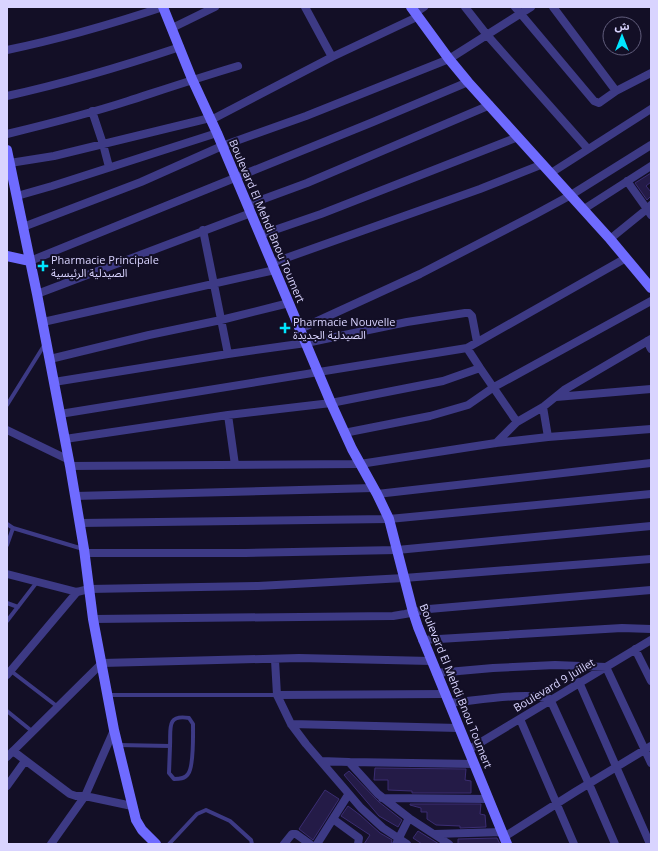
<svg xmlns="http://www.w3.org/2000/svg" width="658" height="851" viewBox="0 0 658 851" font-family="'Open Sans','Noto Sans Arabic',sans-serif">
<rect width="100%" height="100%" fill="#130f26"/>
<!-- building -->
<path fill="#241b47" stroke="#3b2d73" d="M651,173V182L646,186L651,192V196L647,200L635,183Z
M375,768L466,769L465,780L471,781V793H412V791L388,790V780H374Z
M349,771L379,802L402,820L398,827L379,816L344,775Z
M325,790L339,799L313,840L299,829Z
M410,804H481L480,814L485,815L486,827L460,828V826L436,825L427,819V812H421V808L410,805Z
M348,806L360,815L380,833L392,840L391,844H364L370,835L341,816Z
M418,831L439,844H422L413,838Z
M497,838L500,844H458V839Z"/>
<g fill="none" stroke-linecap="round" stroke-linejoin="round">
<!-- lane -->
<path stroke="#3d3a85" stroke-width="4" d="M7,405L45,344
M7,524L13,528
M7,545L13,528L83,549
M7,603L18,607
M7,621L37,582
M11,671L58,707
M108,695H277
M7,711L33,732
M118,745L170,746L169,773L174,779C179,779 185,779 188,774C194,767 193,734 193,724L189,718C166,714 171,729 170,746
M169,844L197,814L206,810L230,821L251,840L252,844"/>
<!-- street -->
<path stroke="#3d3a85" stroke-width="8" d="M305,7L332,57
M465,7L487,35L588,149
M515,7L594,101L599,103L616,91L553,7
M415,13L424,7
M172,28L215,7
M7,50C60,39 112,24 163,7
M616,91L651,73
M7,96C66,83 123,66 180,47
M92,111L103,144L109,167
M211,120L332,57L417,17
M7,134C48,124 88,114 128,101C165,89 201,77 238,66
M10,163L54,156L210,118
M551,173L651,109
M627,181L647,209L651,205
M17,196L52,186L217,133
M247,205L307,183L490,105
M584,209L651,166
M23,227L141,182L222,146L306,116L449,59L531,7
M203,230L228,354
M260,235L321,214L518,137
M610,239L647,209L651,215
M30,261L373,122L468,82
M272,263L480,189L543,164
M37,294L251,213
M43,322L275,270
M300,329L420,274L536,214L571,195L651,145
M647,341L651,349
M467,348L480,368L517,422
M50,359L149,335L221,320L289,303
M54,382L228,354L306,343L407,322L465,313H469L472,316L477,342
M556,397L651,389
M543,407L548,437
M60,414L467,348L626,258
M228,415L235,465
M7,430L69,460
M344,433L430,416L468,405L494,387L651,301
M65,439L228,415L331,403L443,381L480,368
M496,443L517,422L543,407L564,390L651,339
M70,466L360,464L496,443L548,437L651,429
M377,494L651,463
M75,496L373,488
M79,523L389,519L651,494
M84,553H245L397,550L651,526
M7,574L77,592L89,589L258,586L404,578L651,559
M93,619L393,616L405,614L429,609L651,590
M422,640L622,628L651,629
M635,649L651,681
M275,660L277,695L291,724L306,744L361,808L383,828L407,844
M436,673L493,668L555,665L606,667L651,763
M7,675L77,592
M579,682L650,844
M277,695L445,694
M449,703C474,701 529,691 550,699L589,784L615,844
M520,719L574,844
M291,724L459,728
M468,750L651,640
M13,751L70,794L76,796H85L114,730
M7,757L102,663L299,658L431,661
M321,761L349,762
M7,786L25,761
M382,798L488,799
M409,818L378,794L349,762L474,764
M333,819L359,838L358,844
M434,834L502,832
M504,837L575,792L651,746
M51,844L85,796L132,806
M284,844L292,834H296L310,844
M317,844L348,795
M396,844L409,818L449,844"/>
<!-- secondary -->
<path stroke="#6f6bff" stroke-width="10" d="M163,7L192,79L217,133L331,403L352,449L377,494L389,519L413,612L418,627L507,844
M411,7L449,59L468,82L610,239L651,288
M7,150L37,294L70,466L84,549L93,619L114,730L136,820L142,830L156,844
M7,256L30,261"/>
</g>
<!-- markers -->
<g fill="#00e5ff" stroke="#130f26" stroke-width="1.5">
<path d="M41 260h4v4h4v4h-4v4h-4v-4h-4v-4h4z"/>
<path d="M283 322h4v4h4v4h-4v4h-4v-4h-4v-4h4z"/>
</g>
<g text-anchor="middle" stroke-width="4" stroke-linejoin="round" paint-order="stroke">
<!-- street labels -->
<g font-size="11" fill="#d9d4ff" stroke="#130f26">
<text transform="translate(267 221) rotate(67)" y="4">Boulevard El Mehdi Bnou Toumert</text>
<text transform="translate(554 685) rotate(-31)" y="4">Boulevard 9 Juillet</text>
<text transform="translate(456 686) rotate(68)" y="4">Boulevard El Mehdi Bnou Toumert</text>
</g>
<!-- poi labels -->
<g font-size="11" fill="#d9d4ff" stroke="#130f26" text-anchor="start">
<text x="51" y="264">Pharmacie Principale<tspan x="51" dy="13">الصيدلية الرئيسية</tspan></text>
<text x="293" y="326">Pharmacie Nouvelle<tspan x="293" dy="13">الصيدلية الجديدة</tspan></text>
</g>
</g>
<!-- border -->
<rect width="658" height="851" fill="none" stroke="#d9d4ff" stroke-width="16"/>
<!-- north arrow -->
<g transform="translate(622 36)"><circle r="19" fill="#130f26" stroke="#625e7d"/>
<path d="M0-3L7 15L0 10L-7 15Z" fill="#00e5ff"/>
<text y="-6" font-size="11" font-weight="bold" text-anchor="middle" fill="#d9d4ff">ش</text>
</g>
</svg>
